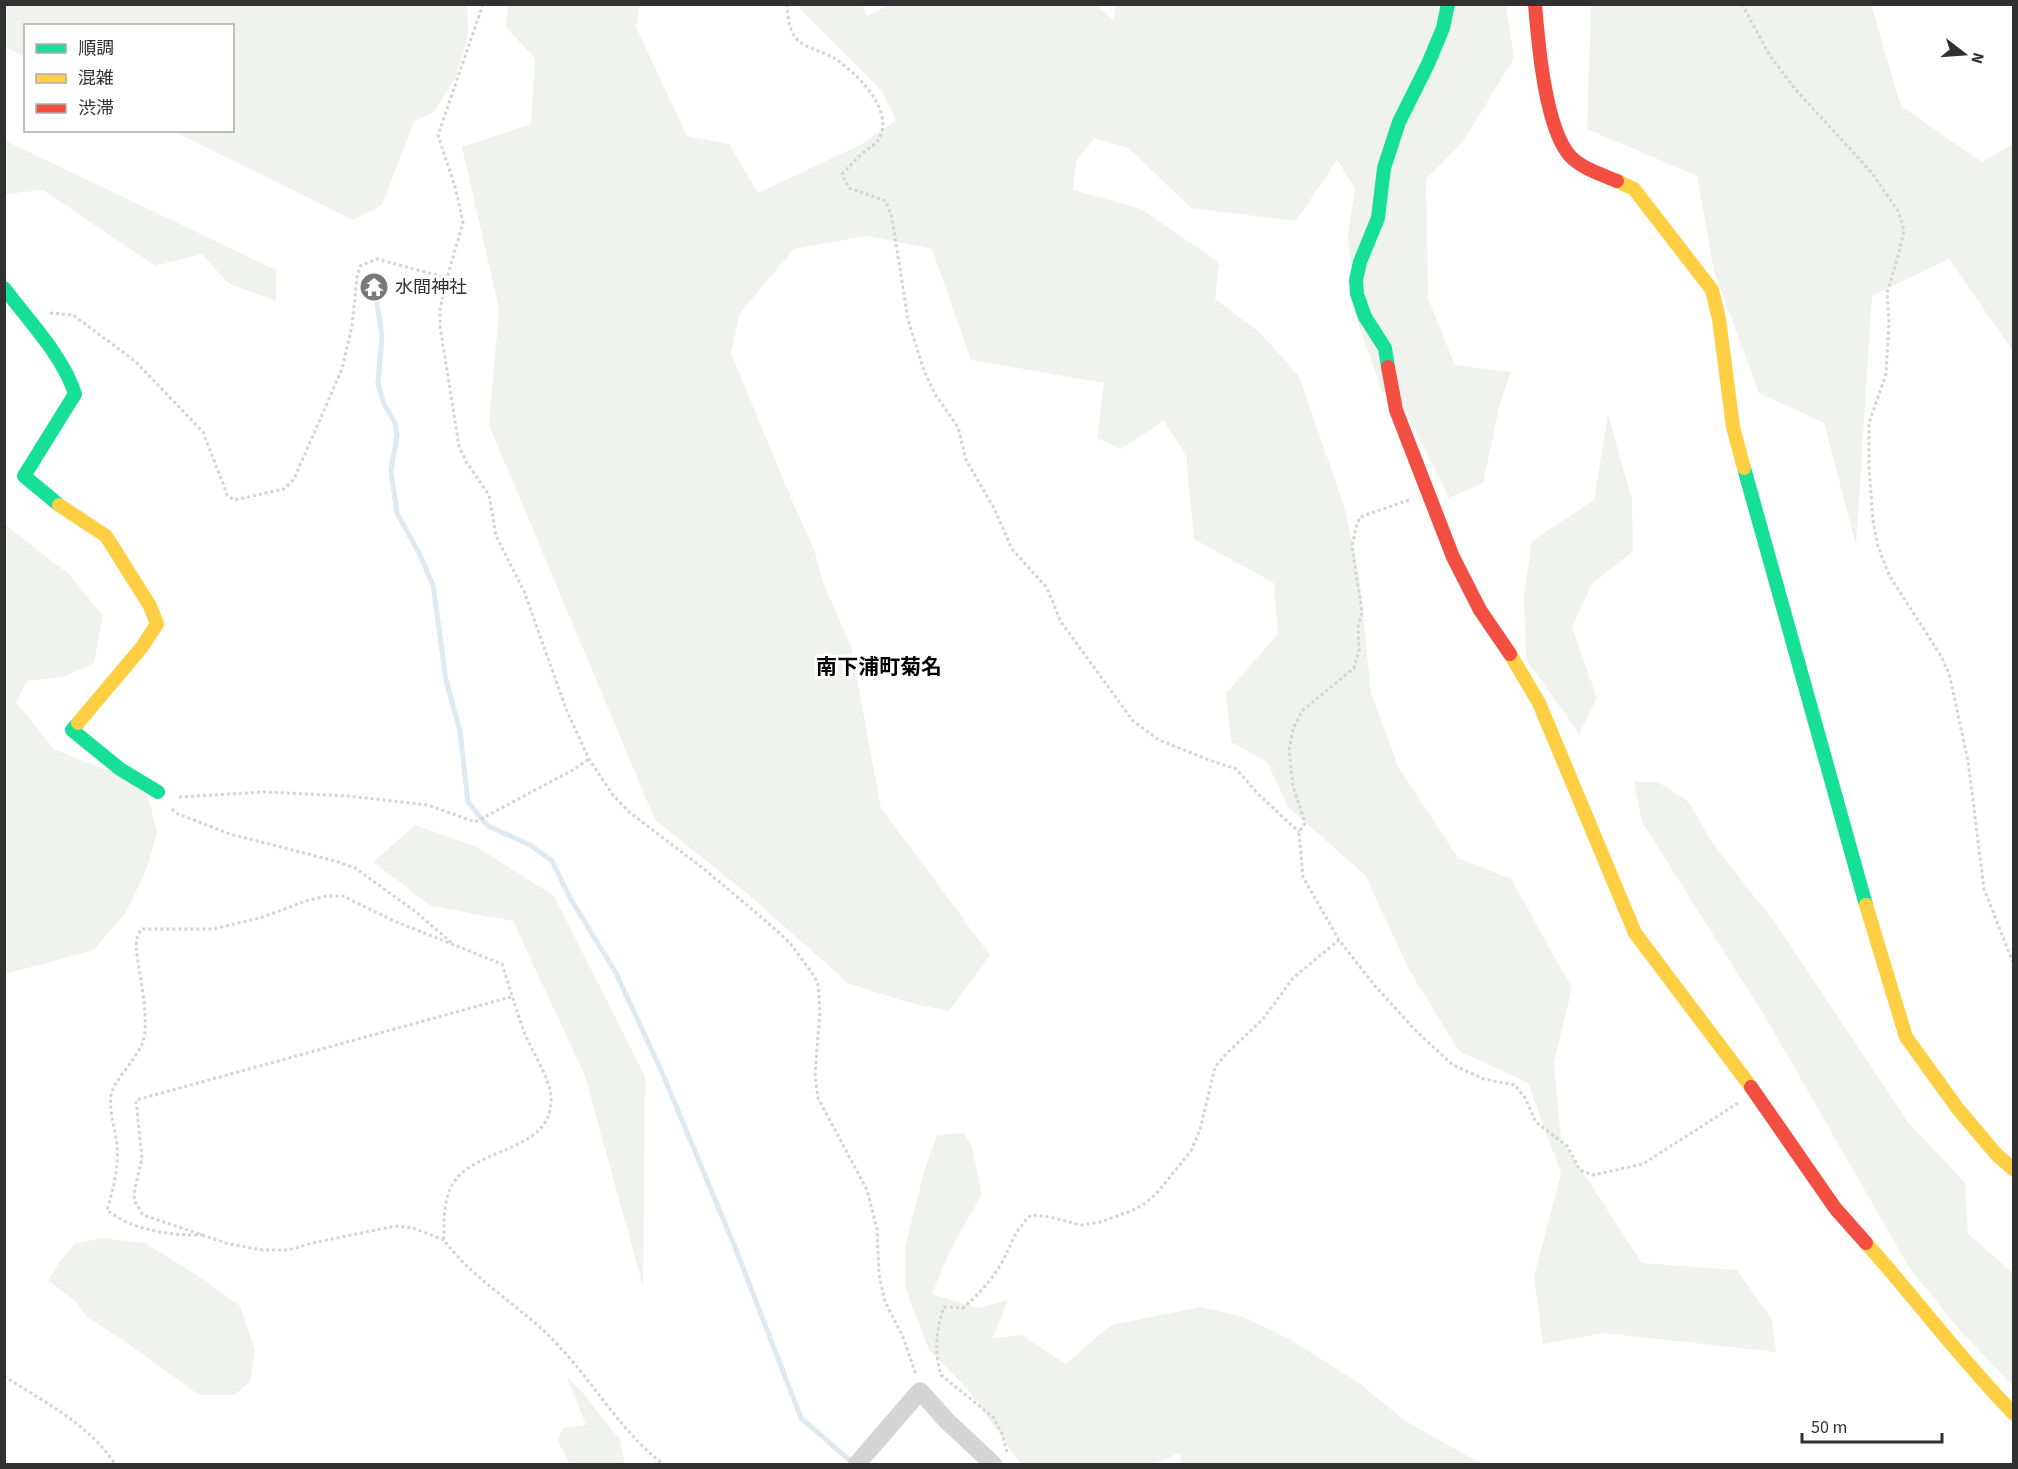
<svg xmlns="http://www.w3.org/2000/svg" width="2018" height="1469" viewBox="0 0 2018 1469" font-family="'Source Sans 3','Noto Sans JP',sans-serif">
<rect width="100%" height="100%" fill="#fff"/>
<!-- green -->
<path fill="#f0f3ed" d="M5,4L467,5L468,36L456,77L435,111L414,122L382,205L353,220L173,131L232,130V26H26L25,57L5,47Z
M1095,4L1113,20L1116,4L1506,5L1514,58L1465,139L1426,179L1428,298L1455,365L1511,372L1500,403L1483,483L1449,498L1406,412L1382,391L1355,314L1348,234L1355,189L1337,160L1296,221L1191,208L1128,148L1095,138L1076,161L1073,190L1141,209L1219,262L1215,299L1259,332L1299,376L1345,509L1359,575L1371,693L1399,768L1458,858L1511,879L1572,988L1554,1063L1561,1139L1642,1263L1737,1270L1772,1320L1776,1352L1604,1333L1543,1344L1534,1277L1561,1173L1528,1083L1459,1051L1409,970L1365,875L1288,807L1267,762L1231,742L1226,693L1278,634L1274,583L1194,539L1186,456L1164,421L1121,449L1097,438L1104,383L971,360L932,249L867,236L794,249L740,313L731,353L793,503L814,549L823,582L851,647L881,808L990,955L949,1011L911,1003L849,984L750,896L655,820L489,425L499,309L462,147L531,124L535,59L506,27L508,5H640L636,27L687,136L729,144L758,193L860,145L896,120L881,90L800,9V5H862L867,16L889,5Z
M1871,4L1901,106L1982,162L2013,144V351L1949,259L1872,296L1856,545L1824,423L1759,393L1714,271L1697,176L1587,129L1591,5Z
M4,140L276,270V301L229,284L202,254L155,266L43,190L5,194Z
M1608,414L1632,500L1633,551L1592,584L1572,627L1597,698L1579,734L1526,659L1524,595L1532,541L1594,500Z
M4,524L70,575L103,616L94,663L63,677L27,681L16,702L54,749L123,777L148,796L157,833L146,870L126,912L94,950L5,974Z
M1634,782H1658L1689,802L1713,844L1776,924L1908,1122L1965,1183L1968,1234L2013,1273V1386L1962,1333L1910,1269L1767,1020L1642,822Z
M415,825L477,847L554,896L645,1076L643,1287L585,1076L513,921L431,906L373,862Z
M964,1133L972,1147L982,1195C962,1227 945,1259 932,1294L978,1308L1008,1300L993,1338L1022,1335L1066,1364L1111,1325L1201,1307L1244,1317L1291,1340L1359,1383L1404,1420L1482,1464H1182L1179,1453L1154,1464H1021L967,1388L929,1350L905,1288V1247L925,1168L937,1135Z
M102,1238L145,1243L200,1277L240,1306L255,1350L250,1382L234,1395H199L127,1343L87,1317L75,1301L48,1280L60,1261L75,1244Z
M567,1377L582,1392L620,1440L625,1464H570L557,1440L563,1428L586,1425Z"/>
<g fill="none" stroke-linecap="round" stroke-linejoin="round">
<!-- stream -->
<path stroke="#dee9f0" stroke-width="5" d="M374,287L382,335L378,383L384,404L395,423L397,435L391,471L397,513L419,553L433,585L446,680L460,731L468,802L488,826L530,845L552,861L570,898L616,973L661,1070L737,1252L801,1418L853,1463"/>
<!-- path -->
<path stroke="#d4d4d4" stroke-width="3" stroke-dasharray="3 3" stroke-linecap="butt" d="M483,4L438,135L456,190L463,223L447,278L440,309V326L459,446L467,463L489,495L496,536L524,591L566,709L589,759L613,795L629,812L704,869L767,922L790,943L814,976L818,985L820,1011L815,1075L818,1098L867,1190L877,1229L879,1275L885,1302L903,1337L916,1375
M787,4C788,18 789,34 800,42C810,49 823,52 834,58C856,72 895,110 879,139C876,144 870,147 865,151C857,158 850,166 842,174L849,188L886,201L892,218L908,320L924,371L935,394L958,427L966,460L994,508L1012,549L1047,588L1061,622L1133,721L1159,740L1209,760L1236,769L1258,794L1299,832
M1742,4L1770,56L1796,90L1872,173L1898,211L1904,230L1899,253L1887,293L1889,322L1886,374L1869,423V467L1873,521L1878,547L1889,575L1941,656L1949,673L1968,761L1984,889L2014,965
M50,313L73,315L135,361L203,432L224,486L227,495L234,500L284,489L294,479L342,369L352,326L357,277L360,266L377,259L447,278
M1409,500L1360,517L1356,527L1352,547L1362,612L1358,627L1359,651L1354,668L1302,711L1293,729L1289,750L1293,786L1305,823L1299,832L1303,877L1339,940L1375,986L1415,1030L1453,1065L1484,1079L1515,1085L1525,1098L1536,1122L1567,1146L1580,1170L1593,1175L1643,1164L1738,1103
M179,797L265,792L348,796L428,805L475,822L573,770L589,759
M172,809L176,813L230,834L335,861L355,868L416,912L453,944
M203,1235C171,1236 131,1230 107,1210C113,1189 119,1168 117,1146C116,1130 107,1107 112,1091C118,1077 135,1060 142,1044C151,1024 139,972 136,948L137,938L141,929H213L260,918L309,900L327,896H343L394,921L502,964C510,988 516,1011 525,1034C532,1052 550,1078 551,1097C554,1152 478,1146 454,1182C443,1199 444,1220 444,1240C473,1280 521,1306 555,1342C593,1381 620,1431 663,1464
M444,1240L413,1228L396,1226L312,1243L289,1250H263L229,1244L143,1215L134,1200L135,1188L142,1158L136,1100L511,997
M4,1376C45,1403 88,1423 115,1464
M1007,1452L1002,1434L994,1418L941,1375C934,1351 936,1330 944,1307L963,1308C978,1295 991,1281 1001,1264C1012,1244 1014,1231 1031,1215L1050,1217L1081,1225L1100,1222L1131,1211L1143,1205L1157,1193L1191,1151L1200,1130L1215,1067L1226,1054L1263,1019L1293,978L1339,940"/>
<!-- street -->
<path stroke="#d5d5d5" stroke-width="18" d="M857,1464L920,1391L947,1421L993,1464"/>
<!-- fast -->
<path stroke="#16e098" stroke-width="14" d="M4,288C28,320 63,356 75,394L24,476L59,505
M1388,367L1385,348L1365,317L1357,294L1356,280L1360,262L1378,218L1384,168L1399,122L1428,64L1443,28L1448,4
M1744,468L1866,905
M78,723L72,730L120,769L158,792"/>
<!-- slow -->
<path stroke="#ffcf43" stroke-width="14" d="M1617,181L1634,189L1712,290L1719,319L1733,427L1744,468
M59,505L106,536L150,606L157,624L142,647L78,723
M1510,654L1539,703L1635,933L1751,1087
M1866,905L1906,1037L1958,1109L1996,1154L2014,1170
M1866,1243C1916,1299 1961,1360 2014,1414"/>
<!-- jam -->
<path stroke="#f24e42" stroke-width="14" d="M1535,4C1538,41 1545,130 1571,157C1583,169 1601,174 1617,181
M1388,367L1396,410L1453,557L1480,610L1510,654
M1751,1087L1835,1208L1866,1243"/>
</g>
<!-- icons -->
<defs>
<g id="temple-disc" transform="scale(1.5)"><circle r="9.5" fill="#797979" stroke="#fff"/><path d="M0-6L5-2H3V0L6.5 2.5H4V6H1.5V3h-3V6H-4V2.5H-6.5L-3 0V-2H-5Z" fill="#fff"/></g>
</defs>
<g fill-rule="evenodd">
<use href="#temple-disc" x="374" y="287"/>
</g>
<g text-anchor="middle" stroke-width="6" stroke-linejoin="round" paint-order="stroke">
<!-- poi labels -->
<g font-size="18" fill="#313131" stroke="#fff" text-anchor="start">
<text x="395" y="293">水間神社</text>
</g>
<!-- quarter labels -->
<g font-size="21" font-weight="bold" fill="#000" stroke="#fff">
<text x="879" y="674">南下浦町菊名</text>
</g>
</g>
<!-- border -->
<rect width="2018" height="1469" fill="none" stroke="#313131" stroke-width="12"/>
<!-- legend -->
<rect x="24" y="24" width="210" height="108" fill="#ffffff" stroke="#adadad" stroke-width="1.5"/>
<rect x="36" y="44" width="30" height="9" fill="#16e098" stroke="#adadad" stroke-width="1.5"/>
<text x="78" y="54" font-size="18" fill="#313131">順調</text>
<rect x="36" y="74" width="30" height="9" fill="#ffcf43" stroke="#adadad" stroke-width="1.5"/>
<text x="78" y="84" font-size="18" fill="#313131">混雑</text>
<rect x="36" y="104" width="30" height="9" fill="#f24e42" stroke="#adadad" stroke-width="1.5"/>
<text x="78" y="114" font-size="18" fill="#313131">渋滞</text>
<!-- north arrow -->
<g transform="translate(1964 54) rotate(107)" stroke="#ffffff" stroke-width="4.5" paint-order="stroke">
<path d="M0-4.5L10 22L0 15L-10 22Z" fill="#313131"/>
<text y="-9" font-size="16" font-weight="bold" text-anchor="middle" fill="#313131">N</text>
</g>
<!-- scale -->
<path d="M1802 1433v9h140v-9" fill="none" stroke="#313131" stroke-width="3"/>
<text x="1811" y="1433" font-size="18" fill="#313131" stroke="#ffffff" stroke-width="4.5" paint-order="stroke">50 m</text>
</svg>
